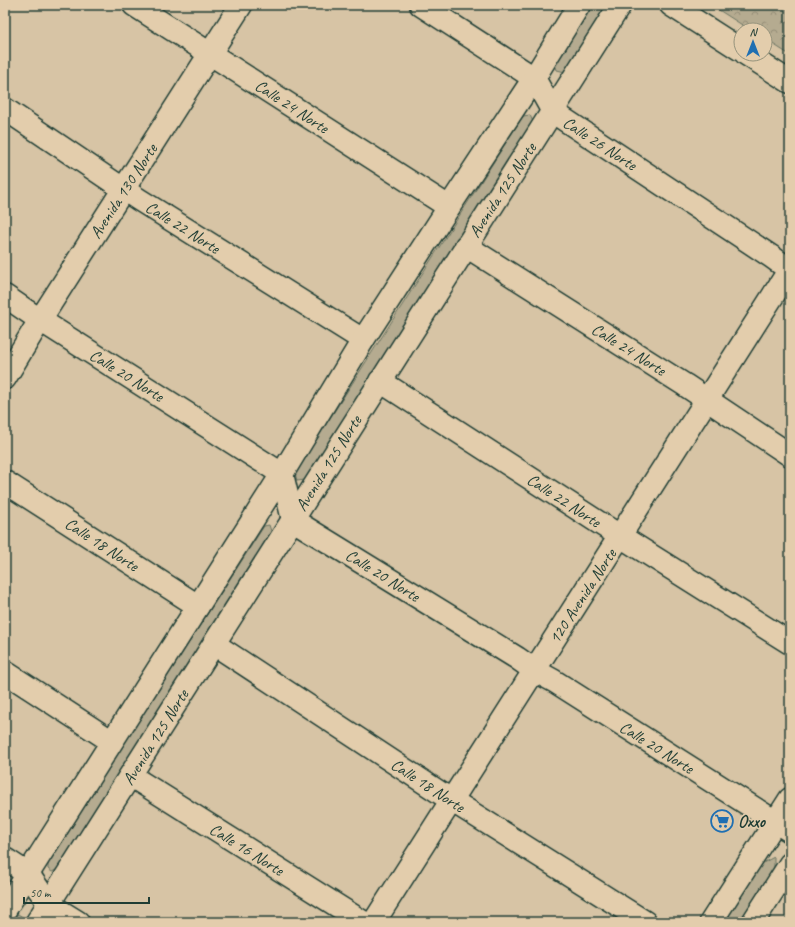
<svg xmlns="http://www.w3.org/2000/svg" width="795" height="927" viewBox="0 0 795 927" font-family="Caveat,sans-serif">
<defs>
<pattern id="forest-crowns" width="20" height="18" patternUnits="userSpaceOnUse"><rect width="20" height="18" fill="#b5ab90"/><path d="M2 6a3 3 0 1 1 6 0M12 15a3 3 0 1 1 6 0" fill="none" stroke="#938c76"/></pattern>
</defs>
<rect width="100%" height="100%" fill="#d7c4a5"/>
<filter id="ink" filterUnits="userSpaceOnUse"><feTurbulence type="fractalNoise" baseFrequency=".025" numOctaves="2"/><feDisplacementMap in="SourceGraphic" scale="8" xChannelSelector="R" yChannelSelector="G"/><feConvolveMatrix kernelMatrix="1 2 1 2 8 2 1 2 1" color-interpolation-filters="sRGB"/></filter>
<g filter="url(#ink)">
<!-- grass -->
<path fill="#b5ab90" stroke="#6a7462" d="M593,5H608L565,72L557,70L555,64Z
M530,115L533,122L308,475L305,480L297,481L295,473L523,116Z
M269,525L271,531L208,635L58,869L52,872L48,869V862L264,526Z
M774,857V871L741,922H724L761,864Z
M18,914L24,918L23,922H10Z"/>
<!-- forest -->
<path fill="url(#forest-crowns)" stroke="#6a7462" d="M711,5H790V55L765,39V30H750Z"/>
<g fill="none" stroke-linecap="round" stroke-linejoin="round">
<!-- minor casing -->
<g stroke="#1f3d34" stroke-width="25">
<path id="minor" d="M134,5L449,207
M421,5L534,78L553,112L772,257L790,270
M671,5L741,50
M746,54L790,82
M5,109L138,199L363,340
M466,246L685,385L790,455
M5,296L40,320L282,474L293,520L517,658L534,670L554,681L790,831
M5,378L40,320L241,5
M380,381L601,524L790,643
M5,482L198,606
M214,644L451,800L645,922
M5,672L111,741
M131,776L363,922
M5,859L28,874L49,904L78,922
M374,922L790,269"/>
</g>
<!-- major casing -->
<g stroke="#1f3d34" stroke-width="25">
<path id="major" d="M5,910L282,474L363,340L449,207L534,78L579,5
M37,922L620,5
M711,922L790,799
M753,922L790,864"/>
</g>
<!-- minor -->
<use href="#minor" stroke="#e3cdac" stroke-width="22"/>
<!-- major -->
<use href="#major" stroke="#e3cdac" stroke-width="22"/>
</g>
</g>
<!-- icons -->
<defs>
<g id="supermarket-ring" transform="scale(1.15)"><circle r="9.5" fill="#e3cdac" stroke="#1f6fb2" stroke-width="1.5"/><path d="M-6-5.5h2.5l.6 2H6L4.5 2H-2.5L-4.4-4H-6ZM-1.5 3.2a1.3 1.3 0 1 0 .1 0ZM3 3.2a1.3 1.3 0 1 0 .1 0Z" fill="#1f6fb2"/></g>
</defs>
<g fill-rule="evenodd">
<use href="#supermarket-ring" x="722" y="821"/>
</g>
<g text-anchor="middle" stroke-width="3" stroke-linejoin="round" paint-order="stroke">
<!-- street labels -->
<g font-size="17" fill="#1f3d34" stroke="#e3cdac">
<text transform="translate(292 106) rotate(33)" y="6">Calle 24 Norte</text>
<text transform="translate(600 143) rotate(33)" y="6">Calle 26 Norte</text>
<text transform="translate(502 190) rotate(-57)" y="6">Avenida 125 Norte</text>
<text transform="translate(123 191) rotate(-57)" y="6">Avenida 130 Norte</text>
<text transform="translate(183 227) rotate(32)" y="6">Calle 22 Norte</text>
<text transform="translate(629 349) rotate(32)" y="6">Calle 24 Norte</text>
<text transform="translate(127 375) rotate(32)" y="6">Calle 20 Norte</text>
<text transform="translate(328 463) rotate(-58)" y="6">Avenida 125 Norte</text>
<text transform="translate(564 500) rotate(33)" y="6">Calle 22 Norte</text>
<text transform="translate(102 544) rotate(33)" y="6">Calle 18 Norte</text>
<text transform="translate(383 575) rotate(32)" y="6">Calle 20 Norte</text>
<text transform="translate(582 596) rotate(-57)" y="6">120 Avenida Norte</text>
<text transform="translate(155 737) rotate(-58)" y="6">Avenida 125 Norte</text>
<text transform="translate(657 747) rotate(32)" y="6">Calle 20 Norte</text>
<text transform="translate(428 785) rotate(33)" y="6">Calle 18 Norte</text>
<text transform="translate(247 849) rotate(32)" y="6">Calle 16 Norte</text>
</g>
<!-- poi labels -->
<g font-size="17" font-weight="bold" fill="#1f3d34" stroke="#e3cdac" text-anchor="start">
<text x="738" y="827">Oxxo</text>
</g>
</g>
<!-- margin -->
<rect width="795" height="927" fill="none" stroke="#e3cdac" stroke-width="20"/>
<rect x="10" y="10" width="775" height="907" fill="none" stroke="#1f3d34" stroke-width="1.5" filter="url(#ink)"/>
<!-- north arrow -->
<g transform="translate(753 42)"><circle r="19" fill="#e3cdac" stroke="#95937c"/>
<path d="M0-3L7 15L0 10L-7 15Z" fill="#1f6fb2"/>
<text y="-6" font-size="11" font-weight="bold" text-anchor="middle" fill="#1f3d34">N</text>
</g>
<!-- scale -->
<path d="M24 897v6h125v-6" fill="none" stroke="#1f3d34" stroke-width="2"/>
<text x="30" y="897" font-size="12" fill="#1f3d34" stroke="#e3cdac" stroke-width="3" paint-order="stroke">50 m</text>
</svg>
